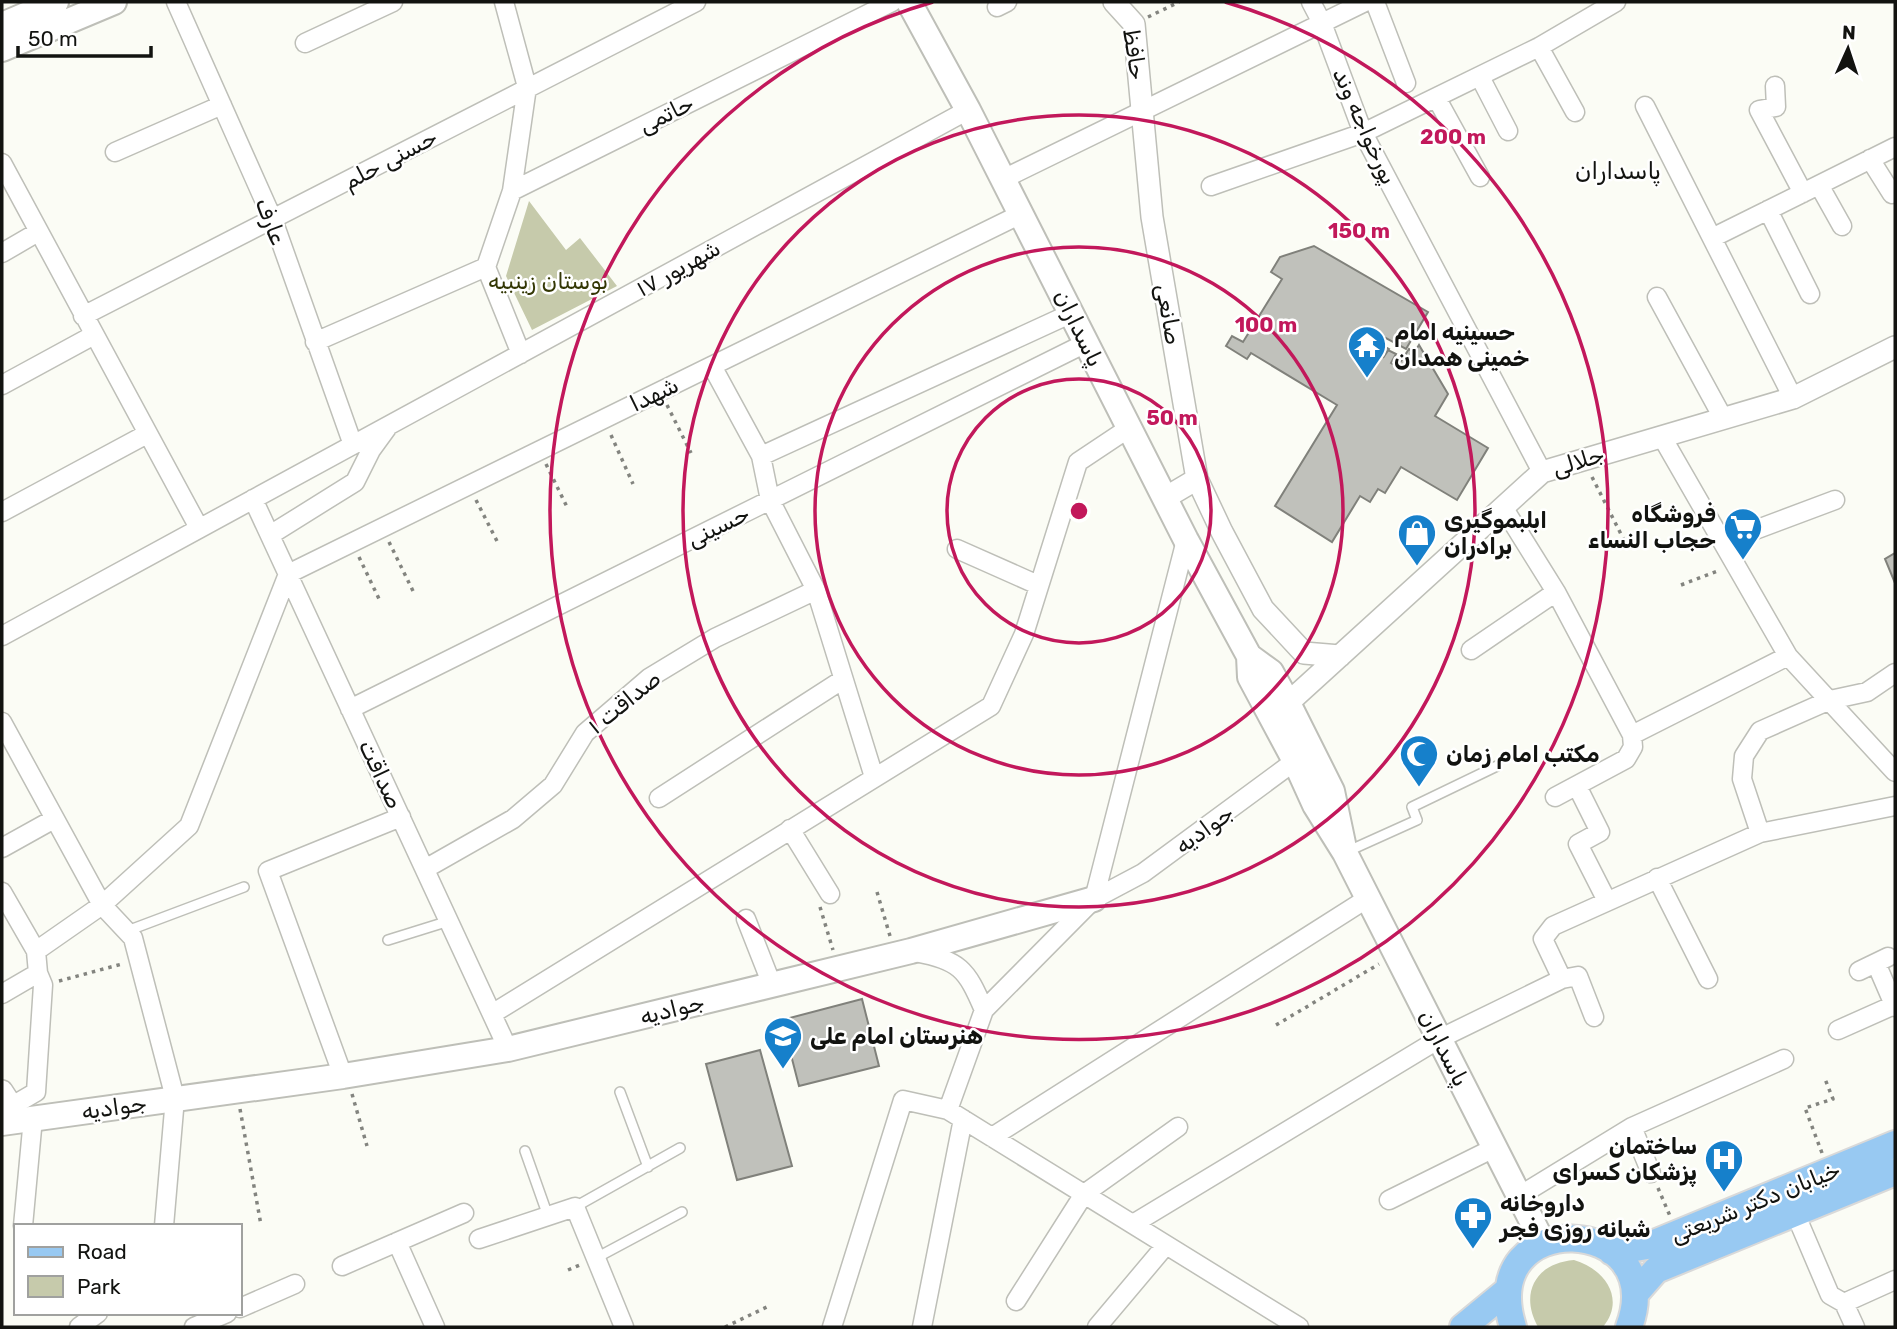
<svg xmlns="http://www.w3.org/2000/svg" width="1897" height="1329" viewBox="0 0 1897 1329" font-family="Rubik,Cairo,sans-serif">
<rect width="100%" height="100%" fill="#fbfcf5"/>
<!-- green -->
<path fill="#c6caab" d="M529,201L566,250L580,238L617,286L532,330L506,276Z
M1574,1260C1605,1269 1626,1299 1603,1327H1538C1519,1293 1536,1263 1574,1260Z"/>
<!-- building -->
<path fill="#c0c1bb" stroke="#80817b" stroke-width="2" d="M1314,246L1428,312L1406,349L1386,338L1382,345L1389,349L1383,358L1388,350L1396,354L1391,363L1394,365L1396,360L1401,361L1409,349L1414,353L1419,345L1448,394L1435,416L1488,448L1457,500L1401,467L1385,493L1378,489L1370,502L1360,496L1332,542L1275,506L1337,405L1251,353L1247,359L1226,346L1232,336L1243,342L1282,279L1271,272L1280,257Z
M1895,553V583L1885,559Z
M862,999L879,1066L799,1086L782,1020Z
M760,1050L792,1166L737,1180L706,1064Z"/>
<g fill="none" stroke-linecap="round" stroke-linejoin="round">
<!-- service casing -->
<g stroke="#bebfb8" stroke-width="12">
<path id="service" d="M1346,852L1417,820L1412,807L1497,766
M127,931L244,887
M388,940L449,921
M620,1092L648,1167
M525,1151L548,1216
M575,1207L680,1148
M596,1258L682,1212"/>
</g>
<!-- minor casing -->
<g stroke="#bebfb8" stroke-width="21">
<path id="minor" d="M176,2L273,220L353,445
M504,2L527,87L512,191
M1311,2L1322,23L1363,133L1542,472
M1375,2L1406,83
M997,7L1007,2
M305,43L393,2
M1539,47L1575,112
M1480,77L1508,131
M1775,86L1776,107L1759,110L1803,193
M1437,99L1480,177
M1645,106L1793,398
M115,152L222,105
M1870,159L1892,194
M2,163L199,528
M1003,179L1365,2
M1819,185L1842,226
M1211,186L1363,133L1539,47L1616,2
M1768,210L1810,294
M1712,238L1895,147
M2,253L38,232
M486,267L512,191L892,2
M1657,297L1723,418
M83,316L696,2
M315,342L486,267L521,354
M712,366L761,456L770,500L816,590L874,777
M2,385L94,335
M1662,437L1788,656L1895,772
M761,456L1072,313
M253,499L508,1049
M1503,507L1556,592L1632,735L1633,747L1626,759L1555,797
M2,512L147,434
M270,535L355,482L371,450L387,428
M1723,542L1835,500
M957,549L1038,585
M2,636L968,110
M1471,650L1556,592
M1895,673L1867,692L1830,700L1760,731L1744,756L1742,779L1760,833L1895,806
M350,709L1086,343
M2,722L102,905L133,938L175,1098L164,1226
M1632,735L1788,656
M1577,786L1600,832L1578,844L1607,901
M659,798L842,680
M790,829L830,894
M2,848L54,819
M425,869L513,819L553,785L585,733L649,678L715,638L816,590
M1657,878L1708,979
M2,892L36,951L38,973L43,985L36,1092L12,1106
M1094,899L1186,540
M746,919L772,985
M36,951L102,905L189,826L288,574L1021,214
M915,952C960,961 966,968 984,1010
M1876,963L1895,1007
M1859,971L1888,957
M1562,979L1578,976L1594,1017
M2,994L38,973
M492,1014L991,706L1024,634L1078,462L1129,428
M1838,1030L1894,1005
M343,1076L268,871L401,817
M948,1110L984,1010L1094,899L1143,873L1295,761
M1632,1127L1651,1173
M992,1137L1368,898
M1519,1196L1632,1127L1784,1059
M1389,1200L1494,1148
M1795,1213L1830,1295L1844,1303L1855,1327
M1133,1224L1439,1039L1562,979L1543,939L1553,926L1760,833
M23,1226L33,1118
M479,1239L575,1207L624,1327
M397,1242L435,1327
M342,1266L464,1213
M1016,1301L1084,1194L1178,1127
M1844,1303L1895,1280
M240,1308L295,1284
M79,1327L98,1313
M194,1327L227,1313
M832,1327L903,1100L948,1110L1299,1327
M922,1327L963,1119
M1097,1327L1166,1245"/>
</g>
<!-- tertiary casing -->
<g stroke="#bebfb8" stroke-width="24">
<path id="tertiary" d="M1114,2L1134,24L1152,217L1197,479L1165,498
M1197,479L1222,532L1263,609L1304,653L1340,656
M1288,703L1542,472L1793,398L1895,347
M2,1091L21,1120"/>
</g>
<!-- secondary casing -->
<g stroke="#bebfb8" stroke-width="28">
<path id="secondary" d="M909,2L968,110L1186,540L1249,656L1271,672L1288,703L1332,791L1345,853
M2,25L56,2
M2,49L114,2
M1249,656L1250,677L1295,761L1315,805L1345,853L1543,1243
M2,1123L343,1076L508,1049L911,951L1094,899"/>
</g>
<!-- primary casing -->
<g stroke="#d9d9d9" stroke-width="30">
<path id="primary" d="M1612,1252L1647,1246L1895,1144
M1635,1294L1656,1270L1895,1172
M1463,1327L1508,1290
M1513,1327C1475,1205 1671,1213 1629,1327"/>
</g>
<!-- path -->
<path stroke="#83847f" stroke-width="3.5" stroke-dasharray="3.5 5" stroke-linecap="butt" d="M1148,17L1179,2
M667,405L691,453
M611,435L633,484
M546,464L568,509
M1592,477L1625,542
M476,500L499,545
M389,542L414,593
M359,557L380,601
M1681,585L1720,570
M877,892L890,936
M820,907L833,950
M59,981L122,964
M1276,1025L1379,964
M352,1094L367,1146
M240,1109L261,1225
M1822,1153L1805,1108L1833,1099L1825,1079
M1658,1188L1670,1216
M568,1270L582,1264
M725,1327L769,1306"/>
<!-- service -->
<use href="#service" stroke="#fff" stroke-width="9"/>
<!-- minor -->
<use href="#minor" stroke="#fff" stroke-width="18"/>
<!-- tertiary -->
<use href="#tertiary" stroke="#fff" stroke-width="21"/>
<!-- secondary -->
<use href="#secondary" stroke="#fff" stroke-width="24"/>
<!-- primary -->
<use href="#primary" stroke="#98c9f2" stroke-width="26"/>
</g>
<!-- distance rings -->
<g fill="none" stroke="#c2185b" stroke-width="3.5">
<circle cx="1079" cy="511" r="132"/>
<circle cx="1079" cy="511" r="264"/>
<circle cx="1079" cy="511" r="396"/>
<path d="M1225 2A529 529 0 1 1 933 2"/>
</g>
<!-- icons -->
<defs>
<g id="temple-pin" transform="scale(2.0125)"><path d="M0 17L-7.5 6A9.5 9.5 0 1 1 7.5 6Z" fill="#1680cb" stroke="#fff"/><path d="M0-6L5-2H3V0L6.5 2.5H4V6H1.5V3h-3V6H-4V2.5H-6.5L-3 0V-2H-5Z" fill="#fff"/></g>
<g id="supermarket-pin" transform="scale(2.0125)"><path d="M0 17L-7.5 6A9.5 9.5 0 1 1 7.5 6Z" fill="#1680cb" stroke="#fff"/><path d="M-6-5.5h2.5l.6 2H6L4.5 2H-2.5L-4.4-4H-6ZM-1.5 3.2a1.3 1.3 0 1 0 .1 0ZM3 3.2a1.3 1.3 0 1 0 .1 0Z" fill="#fff"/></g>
<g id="shop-pin" transform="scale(2.0125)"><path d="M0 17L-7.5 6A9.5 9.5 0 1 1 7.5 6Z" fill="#1680cb" stroke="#fff"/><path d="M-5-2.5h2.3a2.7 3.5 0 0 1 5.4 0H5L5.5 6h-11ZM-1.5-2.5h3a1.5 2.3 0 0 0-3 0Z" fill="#fff"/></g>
<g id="mosque-pin" transform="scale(2.0125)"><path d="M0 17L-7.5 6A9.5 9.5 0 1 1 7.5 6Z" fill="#1680cb" stroke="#fff"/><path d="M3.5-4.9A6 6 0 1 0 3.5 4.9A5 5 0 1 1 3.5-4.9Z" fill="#fff"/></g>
<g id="school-pin" transform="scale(2.0125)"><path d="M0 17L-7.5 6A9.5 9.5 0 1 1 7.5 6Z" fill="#1680cb" stroke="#fff"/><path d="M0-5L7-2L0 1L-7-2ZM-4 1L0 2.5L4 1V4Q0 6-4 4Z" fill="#fff"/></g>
<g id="hospital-pin" transform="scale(2.0125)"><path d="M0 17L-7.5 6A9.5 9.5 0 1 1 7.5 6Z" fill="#1680cb" stroke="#fff"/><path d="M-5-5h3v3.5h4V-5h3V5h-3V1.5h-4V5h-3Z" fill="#fff"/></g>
<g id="pharmacy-pin" transform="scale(2.0125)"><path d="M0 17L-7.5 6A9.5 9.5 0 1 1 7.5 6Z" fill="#1680cb" stroke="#fff"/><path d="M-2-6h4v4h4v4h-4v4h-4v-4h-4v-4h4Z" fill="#fff"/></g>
</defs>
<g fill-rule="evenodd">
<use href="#temple-pin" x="1367" y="345"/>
<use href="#supermarket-pin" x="1743" y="527"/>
<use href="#shop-pin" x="1417" y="533"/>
<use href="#mosque-pin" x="1419" y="754"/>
<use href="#school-pin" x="783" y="1036"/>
<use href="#hospital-pin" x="1724" y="1159"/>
<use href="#pharmacy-pin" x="1473" y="1216"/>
</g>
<g text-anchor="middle" stroke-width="5" stroke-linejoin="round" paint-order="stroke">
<!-- street labels -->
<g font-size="23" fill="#121310" stroke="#fff">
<text transform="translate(1135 54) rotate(81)" y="8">حافظ</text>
<text transform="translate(666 114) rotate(-26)" y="8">حاتمی</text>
<text transform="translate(1365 126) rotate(66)" y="8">پورخواجه وند</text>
<text transform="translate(390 159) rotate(-28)" y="8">حسنی حلم</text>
<text transform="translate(271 221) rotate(69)" y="8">عارف</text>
<text transform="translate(678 268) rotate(-29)" y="8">۱۷ شهریور</text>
<text transform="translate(1169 314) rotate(80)" y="8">صانعی</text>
<text transform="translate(1079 328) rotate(64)" y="8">پاسداران</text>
<text transform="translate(654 394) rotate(-26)" y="8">شهدا</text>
<text transform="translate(1578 461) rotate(-17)" y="8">جلالی</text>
<text transform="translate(718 526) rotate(-26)" y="8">حسینی</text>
<text transform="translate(624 702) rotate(-39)" y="8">صداقت ۱</text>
<text transform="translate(381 774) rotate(65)" y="8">صداقت</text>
<text transform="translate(1204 829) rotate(-36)" y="8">جوادیه</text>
<text transform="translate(672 1009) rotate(-14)" y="8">جوادیه</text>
<text transform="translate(1444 1048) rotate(63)" y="8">پاسداران</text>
<text transform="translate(114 1107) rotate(-8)" y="8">جوادیه</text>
<text transform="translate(1755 1202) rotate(-22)" y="8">خیابان دکتر شریعتی</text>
</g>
<!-- park labels -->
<g font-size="23" fill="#333704" stroke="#fff">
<text x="548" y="289">بوستان زینبیه</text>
</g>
<!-- poi labels -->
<g font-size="23" font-weight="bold" fill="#121310" stroke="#fff" text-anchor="start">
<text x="1394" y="340">حسینیه امام<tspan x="1394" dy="26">خمینی همدان</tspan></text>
<text x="1716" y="522" text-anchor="end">فروشگاه<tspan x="1716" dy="26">حجاب النساء</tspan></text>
<text x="1444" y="528">ابلبموگیری<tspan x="1444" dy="26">برادران</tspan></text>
<text x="1446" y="762">مکتب امام زمان</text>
<text x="810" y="1044">هنرستان امام علی</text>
<text x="1697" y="1154" text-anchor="end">ساختمان<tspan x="1697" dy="26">پزشکان کسرای</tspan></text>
<text x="1500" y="1211">داروخانه<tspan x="1500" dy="26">شبانه روزی فجر</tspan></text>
</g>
<!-- neighbourhood labels -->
<g font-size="24" fill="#121310" stroke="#fff">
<text x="1618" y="179">پاسداران</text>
</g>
</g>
<circle cx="1079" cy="511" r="10" fill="#c2185b" stroke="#fff" stroke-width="3.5"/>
<g font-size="21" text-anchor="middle" font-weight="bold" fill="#c2185b" stroke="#fff" stroke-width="5" stroke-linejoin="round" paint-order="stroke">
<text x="1453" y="144">200 m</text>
<text x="1359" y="238">150 m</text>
<text x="1266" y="332">100 m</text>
<text x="1172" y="425">50 m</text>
</g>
<!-- border -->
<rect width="1897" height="1329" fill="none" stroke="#121310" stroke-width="7"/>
<!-- legend -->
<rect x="14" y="1224" width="228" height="91" fill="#ffffff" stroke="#a0a19f" stroke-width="2"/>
<rect x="28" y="1247" width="35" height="10" fill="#98c9f2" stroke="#a0a19f" stroke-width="2"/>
<text x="77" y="1259" font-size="21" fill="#121310">Road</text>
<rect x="28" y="1276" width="35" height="21" fill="#c6caab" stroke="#a0a19f" stroke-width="2"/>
<text x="77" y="1294" font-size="21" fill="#121310">Park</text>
<!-- north arrow -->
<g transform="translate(1848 49) rotate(3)" stroke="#ffffff" stroke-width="5" paint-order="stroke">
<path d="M0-5L12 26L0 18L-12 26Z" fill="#121310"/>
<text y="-10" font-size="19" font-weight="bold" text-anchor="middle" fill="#121310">N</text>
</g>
<!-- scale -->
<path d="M18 46v10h133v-10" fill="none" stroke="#121310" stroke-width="3.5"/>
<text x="28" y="46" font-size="21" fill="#121310" stroke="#ffffff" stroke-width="5" paint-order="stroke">50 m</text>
</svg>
